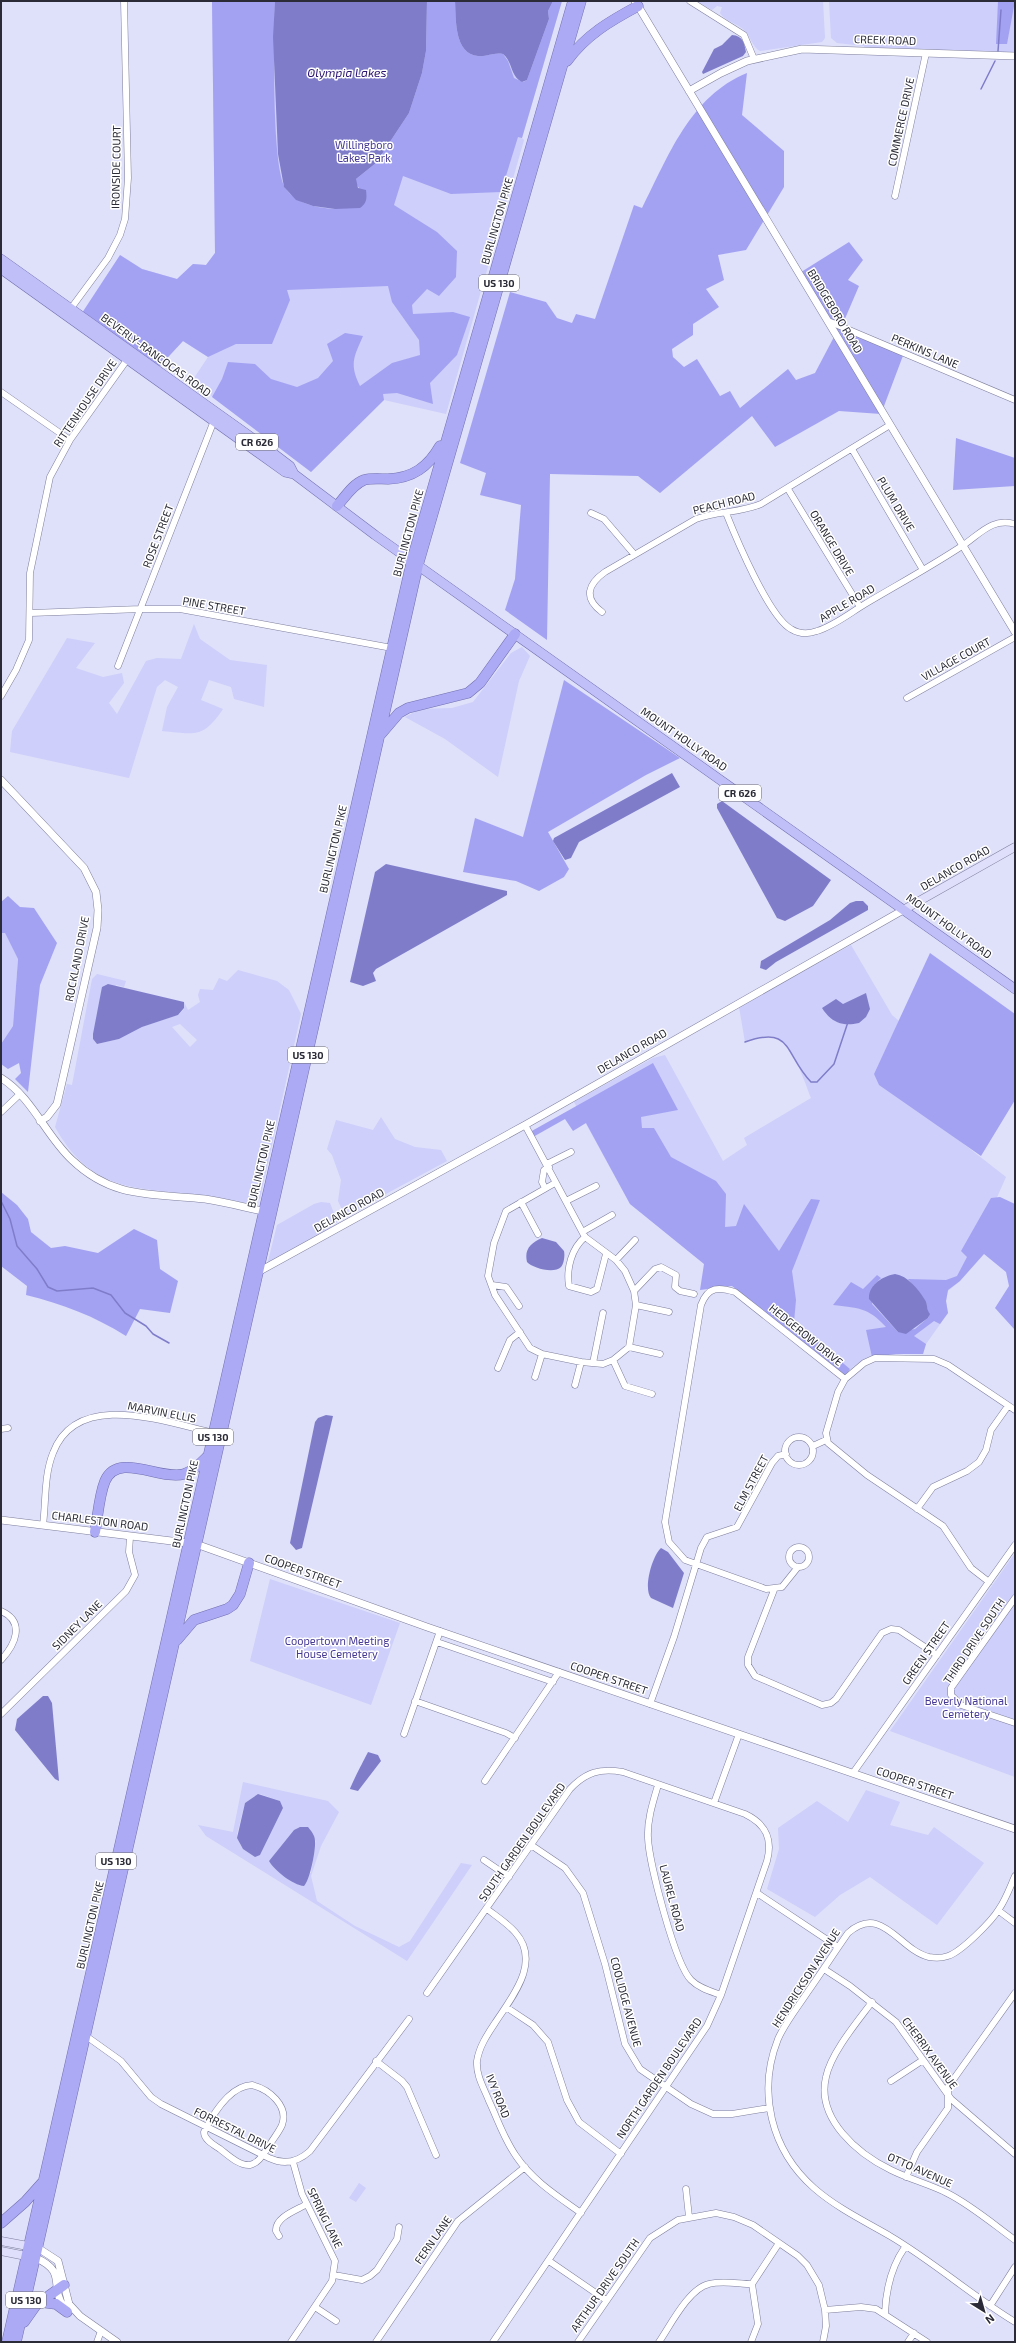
<svg xmlns="http://www.w3.org/2000/svg" width="1016" height="2343" viewBox="0 0 1016 2343" font-family="'Exo 2',sans-serif">
<rect width="100%" height="100%" fill="#dfe0fa"/>
<!-- green -->
<path fill="#cecffa" fill-rule="evenodd" d="M212,1H562L522,138L524,140L446,414L384,400L311,472L192,381L208,357L183,341L158,368L120,255L142,269L177,279L193,264L206,265L215,253Z
M696,1H823L825,38L822,42L760,51C753,48 750,35 743,29C736,23 725,21 720,13L722,7L717,6L712,10Z
M829,1H1015V56L864,50V46L837,43L831,38Z
M194,624L200,639L230,660L267,665L264,707L234,699L231,687L209,680L201,700L223,709C203,739 195,734 162,731L167,707L178,687L165,680L157,687L129,778L10,752L12,731L67,638L95,643L76,668L103,677L122,673L124,683L109,703L117,714L146,661L157,658L181,659Z
M522,647L530,656L519,681L498,777L445,739L405,717L420,709L452,708L473,702L511,653Z
M1,933H5L18,958L13,1026L1,1044Z
M851,945L892,1015L899,1021L874,1074L1006,1177L960,1281L948,1291L946,1301L948,1313L926,1344L923,1354C897,1354 861,1352 845,1376L630,1204L574,1102L653,1058L665,1055L723,1161L747,1145L744,1138L811,1098C805,1083 792,1042 775,1037C765,1034 754,1039 745,1042L739,1007Z
M238,970L277,981L289,990L301,1014L260,1199L251,1204C231,1200 211,1197 191,1194C129,1188 89,1188 55,1127L67,1084L72,1085L92,979L97,974L126,981L124,987L116,985L93,1039L97,1044L119,1039L142,1027L178,1015L184,1009V1002L188,1010L200,1002L198,995L200,989L213,990L219,978L227,981ZM180,1024L197,1040L190,1047L172,1027Z
M381,1117L395,1139L415,1147L441,1150L447,1161L345,1216L338,1201L341,1180L332,1155L327,1149L336,1120L373,1130Z
M321,1202L330,1203L337,1221L335,1227L269,1263L268,1261L277,1225L314,1204Z
M1015,1553V1777L890,1731Z
M270,1579L400,1623L371,1705L250,1661Z
M243,1782L328,1801L339,1812L321,1846L311,1876L317,1901L355,1926L399,1947L410,1941L461,1863L472,1865L407,1961L206,1836L198,1825L233,1832ZM260,1794L280,1801L283,1808L260,1855L241,1846L237,1834L245,1803ZM294,1830L316,1841L311,1873L269,1861Z
M866,1790L900,1802L890,1825L928,1835L934,1827L984,1863L937,1925L870,1877L840,1895L815,1917L767,1889L779,1849L778,1828L817,1801L848,1822Z
M359,2183L366,2188L356,2202L349,2198Z"/>
<!-- forest -->
<path fill="#a3a2f2" d="M212,1H275C274,31 271,170 286,189C297,204 317,208 335,209L359,188L355,182L356,179L376,163L409,113L422,73L426,51L427,1H455C456,19 454,54 478,56C487,57 494,52 503,54L508,61L514,78L523,82L527,80L549,19L548,11L553,1H562L522,138L518,137L501,192L451,194L403,176L394,205L437,232L457,251L456,277L439,296L427,289L412,305L413,314L453,312L470,317L457,355L430,383L433,404L397,393L383,394L384,400L311,472L212,397L222,379L228,362L255,364L271,379L297,387L318,378L333,361L327,344L345,333L363,336C354,357 349,364 360,386L392,363L420,355L419,340L392,302L388,286L287,290L290,300L272,344H236L208,357L183,341L158,368L82,313L120,255L142,269L177,279L193,264L206,265L215,253Z
M998,1H1015L1007,44H996Z
M747,73L742,115L784,151V187L746,250L718,255L724,280L706,289L719,307L693,324V335L672,349L673,357L684,367L697,359L720,396L730,391L740,408L788,369L796,380L815,373L835,335L798,274L849,242L863,260L848,280L859,286L841,328L904,353L881,414L839,411L775,447L752,416L660,493L638,476L550,474L547,640L505,610L515,579L521,505L480,495L486,473L460,463L510,292L546,302L557,318L572,323L576,314L595,319L634,205L642,208C668,157 690,96 747,73Z
M956,438L1015,458V486L953,490Z
M564,680L680,758L646,775L548,832L569,869L564,877L539,891L516,881L463,872L475,818L523,837Z
M8,896L20,907L34,908L57,943L40,985L28,1092L15,1079L21,1073L19,1063L8,1069L1,1064V1044L13,1026L18,959L5,933H1V902Z
M930,953L1015,1014V1100L981,1156L879,1085L874,1074Z
M653,1063L678,1110L641,1117L642,1128H654L671,1157L716,1181L726,1194L725,1227L736,1226L744,1204L779,1251L811,1199L820,1200L792,1271L796,1300L794,1322L850,1369L845,1376L732,1286L700,1290L704,1264L630,1204L586,1123L573,1131L565,1119L533,1137L530,1132Z
M1,1192L17,1205L28,1219L31,1232L51,1248L65,1246L98,1253L134,1229L157,1240L160,1269L178,1281L170,1313L140,1309L126,1336C94,1316 63,1304 26,1295L27,1286L1,1266Z
M1000,1197L1015,1204V1330L995,1308L1009,1286L1006,1272L984,1254L960,1281L948,1290L946,1301L948,1313L940,1324L934,1321L914,1336L926,1344L923,1354H896L872,1357L866,1330L886,1327C868,1307 858,1308 833,1305L851,1282L863,1289L877,1275L881,1278L873,1286L872,1304L898,1332L915,1329L929,1317L926,1302L908,1279L946,1280L957,1276L967,1257L961,1251L991,1198Z"/>
<!-- water -->
<path fill="#7f7dca" d="M275,1H427L426,51L422,73L409,113L376,163L356,179L358,188L366,190C367,198 367,203 360,208L335,209L313,206L296,200L284,187L278,154L273,37Z
M455,1H553L548,11L549,19L527,80L522,82C510,76 513,62 503,54C494,52 487,57 478,56C454,54 456,19 455,1Z
M732,35C743,36 744,42 746,52L743,56L703,74L702,72L714,49L722,45Z
M672,773L680,787L579,842L571,858L565,860L553,841L554,838Z
M722,801L831,880L813,906L785,921L777,918L717,808V804Z
M386,864L507,891V895L376,969L373,973L376,981L363,986L350,982L375,872Z
M856,901H863L868,906V910L776,962L766,970L760,968L761,961L830,920L850,903Z
M108,984L184,1002V1008L178,1015L142,1027L119,1039L97,1044L93,1039V1034L101,992L102,987Z
M866,993L870,1009L866,1017L859,1023C842,1027 831,1022 822,1008L836,999L843,1004Z
M542,1238L556,1242L564,1251C565,1255 564,1264 561,1267C554,1274 532,1268 527,1262C524,1249 531,1243 542,1238Z
M895,1274C908,1276 918,1289 925,1300C928,1304 926,1309 930,1314L928,1318L906,1334L898,1332L869,1299C868,1285 883,1276 895,1274Z
M326,1415L333,1416L302,1548L296,1550L290,1543L315,1422L318,1418Z
M661,1548L668,1552L684,1573L673,1608L651,1598C643,1589 652,1556 661,1548Z
M43,1696H48L52,1703L59,1781L55,1779L15,1730L17,1719Z
M368,1752L378,1755L381,1761L358,1791L350,1789C350,1787 367,1754 368,1752Z
M258,1794L280,1801L283,1808L260,1855L255,1857L243,1849L237,1838L245,1803Z
M300,1827H308C311,1831 315,1835 315,1841C316,1849 310,1880 304,1886C293,1885 275,1871 269,1861L294,1830Z"/>
<g fill="none" stroke-linecap="round" stroke-linejoin="round">
<!-- stream -->
<path stroke="#7f7dca" stroke-width="1.5" d="M998,51L1001,10
M981,89L995,61
M745,1042C793,1025 784,1054 811,1082H817L834,1064L848,1022
M1,1201L10,1219L17,1246L37,1269L48,1287L57,1291L93,1288L111,1295L125,1313L146,1326L153,1334L169,1343"/>
<!-- minor casing -->
<g stroke="#7e7f9c" stroke-width="7">
<path id="minor" d="M690,1L744,35L754,59
M895,196L926,53
M69,311L108,258L120,235L125,219L128,178L124,1
M828,321L1015,400
M1,392L70,440
M852,449L923,570
M788,489L860,607
M591,513L604,519L634,554
M726,513C736,538 769,617 791,629C799,634 809,634 817,631C834,626 850,613 865,604C897,585 930,567 962,546C979,535 992,517 1015,524
M602,612C583,598 588,584 605,572L696,519C717,511 740,513 761,504L890,425
M31,613L141,609H180L392,648
M118,666L215,418
M1,696L16,670L29,640L30,573L50,477L70,440L129,357
M907,698L1015,637
M1,1112L19,1095
M525,1125L585,1237L616,1260L625,1271L634,1291L636,1305L629,1347L613,1360L603,1364L581,1362L542,1354L530,1348L495,1295L488,1276L494,1243L506,1211L555,1183
M547,1164L571,1152
M545,1188L542,1182L544,1170L549,1167
M566,1201L596,1186
M521,1202L538,1234
M584,1231L612,1215
M585,1237C572,1248 566,1268 569,1286L591,1292L597,1289L606,1254
M616,1260L635,1240
M492,1285L506,1287L519,1306
M634,1291L655,1269L661,1267L676,1275L675,1287L680,1291L694,1294
M636,1305L669,1312
M629,1347L660,1354
M613,1360L625,1386L652,1394
M593,1363L603,1313
M498,1368L510,1340L520,1332
M535,1377L542,1354
M575,1385L581,1362
M1,1429L8,1428
M785 1451a14 14 0 1 1 28 0a14 14 0 1 1-28 0Z
M813,1446L826,1440
M917,1509L933,1487L967,1471L979,1462L986,1450L991,1430L1008,1406
M43,1525C46,1502 44,1475 53,1453C77,1389 165,1422 214,1433
M789 1557a10 10 0 1 1 20 0a10 10 0 1 1-20 0Z
M798,1567L782,1587L766,1589L685,1560L669,1542L665,1522L701,1305C708,1286 719,1287 735,1292L845,1379
M989,1582L971,1568L943,1526L867,1475L828,1443L826,1433L838,1392L845,1379L864,1363L875,1358L934,1359L948,1365L1015,1410
M774,1590L748,1657V1665L755,1676L822,1705L831,1703L836,1699L882,1633L891,1629L899,1630L937,1655
M1015,1598L951,1688V1695L961,1705L1015,1723
M1,1611C26,1622 15,1645 1,1660
M437,1642L553,1682
M415,1701L506,1733L515,1738
M650,1704L674,1637L701,1548L707,1537L737,1527L772,1463L778,1456L786,1454
M1,1714L126,1591L135,1575L129,1552L130,1537
M404,1734L440,1631
M853,1773L1015,1545
M485,1781L559,1672
M658,1785C653,1802 647,1820 648,1838C649,1863 675,1964 691,1980C699,1988 710,1991 721,1995
M714,1803L739,1734
M531,1845L565,1868L583,1893L605,1964L625,2044L640,2069L691,2104L713,2114H732L769,2108
M484,1860L509,1877
M1015,1876C1010,1887 1006,1899 999,1909C992,1921 961,1952 948,1956C942,1958 935,1958 929,1957C899,1950 882,1903 848,1933C834,1953 821,1973 807,1993C797,2008 785,2023 778,2039C757,2092 771,2150 814,2188C837,2208 864,2221 890,2236C934,2262 972,2296 1015,2322
M757,1893L838,1947
M487,1909C496,1916 507,1923 515,1932C542,1962 512,1997 495,2023C487,2035 479,2047 477,2061C476,2076 484,2088 489,2101C498,2120 504,2139 516,2156C532,2180 557,2196 581,2213
M999,1911L1015,1923
M824,1969L850,1986L896,2022L951,2099L1015,2154
M427,1993L570,1789C586,1772 600,1768 623,1772L745,1814C766,1824 773,1839 767,1861L721,1995L707,2026L493,2342
M872,2002C857,2022 831,2053 826,2077C816,2119 858,2154 891,2170C909,2179 929,2184 947,2193C971,2205 993,2224 1015,2240
M506,2007L533,2025L548,2042L567,2100L579,2122L621,2154
M86,2036L121,2061L151,2097L161,2104L269,2158C284,2165 298,2162 310,2151L409,2019
M376,2061L402,2081L407,2087L436,2155
M891,2081L923,2060
M252,2085C269,2089 289,2106 282,2125C279,2132 273,2139 269,2146C264,2153 259,2163 250,2165C239,2166 228,2155 220,2149C214,2145 204,2140 204,2132C213,2114 230,2086 252,2085Z
M906,2177L917,2152L948,2108V2087L1015,1993
M686,2189L689,2217
M279,2236L276,2231C275,2217 297,2210 307,2204
M549,2261L606,2300
M334,2275L362,2280L370,2276L377,2270L397,2239L399,2227
M752,2284L779,2243
M990,2306L1015,2267
M315,2307L336,2321
M825,2310L861,2307L876,2309L927,2342
M885,2313C886,2288 891,2267 905,2247
M97,2342L101,2331
M291,2342L332,2281L335,2261L302,2194L293,2162
M376,2342L458,2221L525,2167
M578,2342L650,2238L678,2220L716,2213L734,2217L753,2225L798,2256L807,2265L819,2285L825,2310L826,2326L823,2342
M659,2342C670,2326 689,2288 709,2284C722,2280 739,2284 752,2284
M751,2342L758,2324L752,2284
M908,2342L914,2333"/>
</g>
<!-- tertiary casing -->
<g stroke="#7e7f9c" stroke-width="8">
<path id="tertiary" d="M635,1L1015,632
M689,91L721,73L747,61L802,49L1015,56
M1,780L84,868L96,892L98,910L97,928L57,1104L47,1117L40,1121
M1,1078C32,1097 46,1136 72,1160C114,1200 153,1193 205,1199C226,1202 247,1208 267,1212
M258,1272L525,1125L905,909
M1,1520L196,1544L427,1627L1015,1829
M38,2248L58,2261L69,2304L80,2316L117,2342
M36,2258C68,2272 49,2287 64,2307"/>
</g>
<!-- secondary casing -->
<g stroke="#7e7f9c" stroke-width="9">
<path id="secondary" d="M905,909L1015,847
M1,2241L33,2247
M1,2251L31,2257"/>
</g>
<!-- primary casing -->
<g stroke="#7270b1" stroke-width="10">
<path id="primary" d="M1,259L265,447L290,466L294,474
M1,269L285,472L294,474L375,535L1015,989"/>
</g>
<!-- trunk casing -->
<g stroke="#7270b1" stroke-width="11">
<path id="trunk" d="M567,61C586,35 610,21 638,6
M337,506C345,497 353,484 364,480C371,478 380,479 388,479C413,478 428,467 440,446
M381,734L399,713L408,708L468,693L480,683L515,634
M95,1532C98,1515 99,1496 105,1481C118,1451 161,1481 184,1474C194,1471 201,1463 208,1456
M177,1640L194,1620L227,1609L233,1605L240,1594L249,1563
M1,2223L25,2202L42,2183
M40,2302L56,2304L67,2312
M24,2322L36,2305L64,2285
M7,2342L412,560L573,1
M16,2342L418,565L581,1"/>
</g>
<!-- minor -->
<use href="#minor" stroke="#fff" stroke-width="6"/>
<!-- tertiary -->
<use href="#tertiary" stroke="#fff" stroke-width="7"/>
<!-- secondary -->
<use href="#secondary" stroke="#e0dffb" stroke-width="8"/>
<!-- primary -->
<use href="#primary" stroke="#c1bff7" stroke-width="9"/>
<!-- trunk -->
<use href="#trunk" stroke="#acaaf4" stroke-width="10"/>
</g>
<g text-anchor="middle" stroke-width="3" stroke-linejoin="round" paint-order="stroke">
<!-- shield labels -->
<g fill="#fff" stroke="#6b6b73" stroke-width="1">
<rect x="479" y="275" width="40" height="16" rx="3"/>
<rect x="236" y="434" width="42" height="16" rx="3"/>
<rect x="719" y="785" width="42" height="16" rx="3"/>
<rect x="288" y="1047" width="40" height="16" rx="3"/>
<rect x="193" y="1429" width="40" height="16" rx="3"/>
<rect x="96" y="1853" width="40" height="16" rx="3"/>
<rect x="6" y="2292" width="40" height="16" rx="3"/>
</g>
<g font-size="10" font-weight="bold" fill="#2b2b37">
<text x="499" y="287">US 130</text>
<text x="257" y="446">CR 626</text>
<text x="740" y="797">CR 626</text>
<text x="308" y="1059">US 130</text>
<text x="213" y="1441">US 130</text>
<text x="116" y="1865">US 130</text>
<text x="26" y="2304">US 130</text>
</g>
<!-- street labels -->
<g font-size="11" fill="#2b2b37" stroke="#fff">
<text transform="translate(885 40) rotate(2)" y="4">CREEK ROAD</text>
<text transform="translate(901 122) rotate(-78)" y="4">COMMERCE DRIVE</text>
<text transform="translate(116 167) rotate(-89)" y="4">IRONSIDE COURT</text>
<text transform="translate(497 221) rotate(-74)" y="4">BURLINGTON PIKE</text>
<text transform="translate(835 311) rotate(59)" y="4">BRIDGEBORO ROAD</text>
<text transform="translate(925 351) rotate(23)" y="4">PERKINS LANE</text>
<text transform="translate(156 355) rotate(36)" y="4">BEVERLY-RANCOCAS ROAD</text>
<text transform="translate(85 403) rotate(-56)" y="4">RITTENHOUSE DRIVE</text>
<text transform="translate(724 503) rotate(-14)" y="4">PEACH ROAD</text>
<text transform="translate(896 504) rotate(59)" y="4">PLUM DRIVE</text>
<text transform="translate(408 533) rotate(-75)" y="4">BURLINGTON PIKE</text>
<text transform="translate(158 536) rotate(-69)" y="4">ROSE STREET</text>
<text transform="translate(832 543) rotate(59)" y="4">ORANGE DRIVE</text>
<text transform="translate(847 603) rotate(-31)" y="4">APPLE ROAD</text>
<text transform="translate(214 606) rotate(10)" y="4">PINE STREET</text>
<text transform="translate(956 659) rotate(-29)" y="4">VILLAGE COURT</text>
<text transform="translate(684 739) rotate(35)" y="4">MOUNT HOLLY ROAD</text>
<text transform="translate(333 849) rotate(-77)" y="4">BURLINGTON PIKE</text>
<text transform="translate(955 868) rotate(-30)" y="4">DELANCO ROAD</text>
<text transform="translate(949 926) rotate(36)" y="4">MOUNT HOLLY ROAD</text>
<text transform="translate(77 959) rotate(-79)" y="4">ROCKLAND DRIVE</text>
<text transform="translate(632 1051) rotate(-30)" y="4">DELANCO ROAD</text>
<text transform="translate(261 1164) rotate(-77)" y="4">BURLINGTON PIKE</text>
<text transform="translate(349 1210) rotate(-29)" y="4">DELANCO ROAD</text>
<text transform="translate(806 1335) rotate(39)" y="4">HEDGEROW DRIVE</text>
<text transform="translate(162 1412) rotate(11)" y="4">MARVIN ELLIS</text>
<text transform="translate(751 1483) rotate(-62)" y="4">ELM STREET</text>
<text transform="translate(185 1504) rotate(-78)" y="4">BURLINGTON PIKE</text>
<text transform="translate(100 1521) rotate(7)" y="4">CHARLESTON ROAD</text>
<text transform="translate(303 1571) rotate(20)" y="4">COOPER STREET</text>
<text transform="translate(77 1625) rotate(-45)" y="4">SIDNEY LANE</text>
<text transform="translate(974 1641) rotate(-56)" y="4">THIRD DRIVE SOUTH</text>
<text transform="translate(926 1653) rotate(-55)" y="4">GREEN STREET</text>
<text transform="translate(609 1678) rotate(19)" y="4">COOPER STREET</text>
<text transform="translate(915 1783) rotate(19)" y="4">COOPER STREET</text>
<text transform="translate(522 1842) rotate(-55)" y="4">SOUTH GARDEN BOULEVARD</text>
<text transform="translate(672 1898) rotate(75)" y="4">LAUREL ROAD</text>
<text transform="translate(90 1925) rotate(-77)" y="4">BURLINGTON PIKE</text>
<text transform="translate(806 1978) rotate(-57)" y="4">HENDRICKSON AVENUE</text>
<text transform="translate(626 2002) rotate(75)" y="4">COOLIDGE AVENUE</text>
<text transform="translate(930 2053) rotate(54)" y="4">CHERRIX AVENUE</text>
<text transform="translate(659 2078) rotate(-56)" y="4">NORTH GARDEN BOULEVARD</text>
<text transform="translate(498 2096) rotate(68)" y="4">IVY ROAD</text>
<text transform="translate(235 2130) rotate(26)" y="4">FORRESTAL DRIVE</text>
<text transform="translate(920 2170) rotate(24)" y="4">OTTO AVENUE</text>
<text transform="translate(325 2218) rotate(64)" y="4">SPRING LANE</text>
<text transform="translate(433 2240) rotate(-55)" y="4">FERN LANE</text>
<text transform="translate(605 2285) rotate(-55)" y="4">ARTHUR DRIVE SOUTH</text>
</g>
<!-- park labels -->
<g font-size="11" fill="#453995" stroke="#fff">
<text x="364" y="149">Willingboro<tspan x="364" dy="13">Lakes Park</tspan></text>
<text x="337" y="1645">Coopertown Meeting<tspan x="337" dy="13">House Cemetery</tspan></text>
<text x="966" y="1705">Beverly National<tspan x="966" dy="13">Cemetery</tspan></text>
</g>
<!-- water labels -->
<g font-size="12" font-style="italic" fill="#29136f" stroke="#fff">
<text x="347" y="77">Olympia Lakes</text>
</g>
</g>
<!-- border -->
<rect width="1016" height="2343" fill="none" stroke="#2b2b37" stroke-width="4"/>
<!-- north arrow -->
<g transform="translate(984 2311) rotate(143)" stroke="#ffffff" stroke-width="3" paint-order="stroke">
<path d="M0-3L7 15L0 10L-7 15Z" fill="#2b2b37"/>
<text y="-6" font-size="11" font-weight="bold" text-anchor="middle" fill="#2b2b37">N</text>
</g>
</svg>
